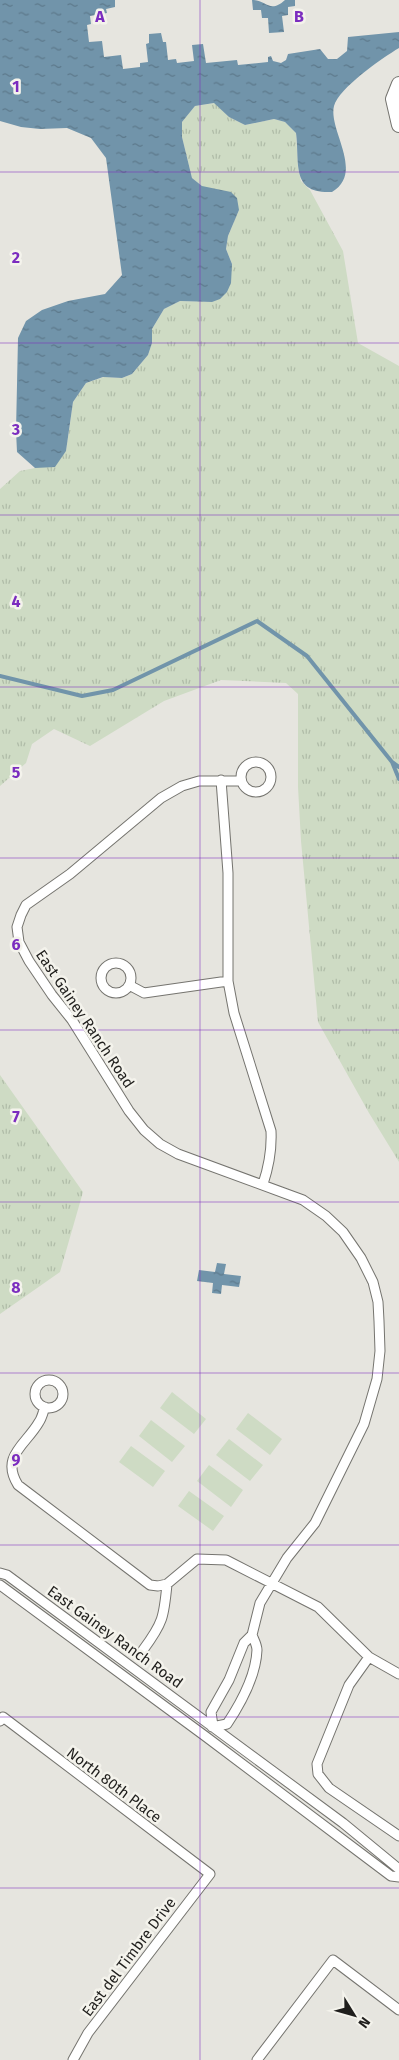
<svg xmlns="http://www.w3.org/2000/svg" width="399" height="2060" viewBox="0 0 399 2060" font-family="'Fira Sans',sans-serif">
<defs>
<pattern id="grass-tufts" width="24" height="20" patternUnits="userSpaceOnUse" patternTransform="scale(1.25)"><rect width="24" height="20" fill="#cedbc4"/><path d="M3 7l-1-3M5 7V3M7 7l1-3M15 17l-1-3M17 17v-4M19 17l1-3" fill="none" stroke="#b0bca8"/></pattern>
<pattern id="water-ripples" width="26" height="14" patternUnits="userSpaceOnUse" patternTransform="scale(1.25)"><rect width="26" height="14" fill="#7194aa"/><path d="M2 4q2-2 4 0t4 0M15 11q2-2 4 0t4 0" fill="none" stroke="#5c788a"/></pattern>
</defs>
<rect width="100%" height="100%" fill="#e6e5df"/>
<!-- grass -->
<path fill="url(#grass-tufts)" d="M215,103L229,117L245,125L274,119L285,122L296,133L298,168L301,181L310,190L343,251L358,343L399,366V1162L369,1113L318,1022L301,841L298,787V694L286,683L221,680L164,701L90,746L54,729L32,744L26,763L0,786V489L20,471L35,468L66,451L73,402L86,383L104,377L122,378L132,374L148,355L152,343V329L164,309L180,301L212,302L232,264L226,249L228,236L239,210L202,186L192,178L182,137V122L195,106Z
M0,1075L83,1192L60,1272L0,1314Z"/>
<!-- garden -->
<path fill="#cedbc4" d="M172,1392L206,1419L194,1434L160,1408Z
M248,1413L282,1439L270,1455L236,1429Z
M151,1420L185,1446L172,1462L139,1436Z
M229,1439L263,1465L250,1481L216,1455Z
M131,1446L165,1471L153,1487L119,1462Z
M209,1465L243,1490L231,1507L197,1481Z
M189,1491L224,1516L213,1531L178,1506Z"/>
<!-- water -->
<path fill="url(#water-ripples)" d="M0,0H115V7L106,9L107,13L90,16L91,24L87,25L89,42L102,41L104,57L121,55L123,69L140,67V63L148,62L146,44L149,43V34L161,33L163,42H166L168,60L176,59L177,63L194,61L192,45L203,44L206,63L237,60L238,65L268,62V57L271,56L273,61L281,63L286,60L288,54L320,49L328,59H337L347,51L348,37L399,32V48C382,58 339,88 334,106C328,130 365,172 332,192C290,194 300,163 296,133L285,122L274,119L245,125L229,117L214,103L195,106L182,122V137L192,178L202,186L231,192L237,198L239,210L228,236L226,249L232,264L231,283L227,292L220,299L212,302L180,301L164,309L152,329V343L148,355L132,374L122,378L103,377L86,383L73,402L66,451L55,467L35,468L17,452L16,431L18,338L26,321L42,310L68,301L105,294L122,275L106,158L91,138L67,128L40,129L21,127L0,121Z
M252,0C266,0 270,14 285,0H295V6L288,7V15L282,16L284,32L269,33L268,18H262L261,10H253Z
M217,1263L226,1264L224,1274L241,1276L239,1287L222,1285L221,1294L212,1293L213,1283L197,1281L199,1270L215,1272Z"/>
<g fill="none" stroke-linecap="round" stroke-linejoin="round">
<!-- stream -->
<path stroke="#7194aa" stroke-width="4" d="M0,676L82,696L113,690L257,621L307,656L392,762L399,767
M392,762L399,779"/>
<!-- street casing -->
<g stroke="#75746f" stroke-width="11">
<path id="street" d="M241 777a15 15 0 1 1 30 0a15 15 0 1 1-30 0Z
M221,780L228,873V981L234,1013L271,1131C272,1151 269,1166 263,1184
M101 978a15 15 0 1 1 30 0a15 15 0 1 1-30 0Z
M129,985L144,993L228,981
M35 1394a14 14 0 1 1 28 0a14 14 0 1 1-28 0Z
M45,1407C43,1412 42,1418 39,1422C26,1445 0,1456 18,1485L150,1585L158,1586L167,1584L197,1559L226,1560L318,1607L369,1657L399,1674
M0,1573L7,1575L343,1823L399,1869
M0,1585L205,1736L391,1876L399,1877
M143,1650C163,1623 164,1617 167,1584
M369,1657L349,1685L317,1764L318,1774L329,1788L399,1836
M0,1721L3,1717L210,1874L88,2033L73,2060
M213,1726L211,1712L229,1680L244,1643L252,1635L260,1603L287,1558L315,1523L364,1424L377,1379L380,1351L379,1321L378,1302L373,1282L361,1258L343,1232L326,1216L303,1200L178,1154L160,1144L144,1130L129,1111L72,1020L52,995L29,961L19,942L17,927L21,915L26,905L70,874L161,798L182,786L199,781H241
M212,1727L227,1724C241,1703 256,1676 257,1650C257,1645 254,1640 252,1635
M257,2060L333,1960L399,2010"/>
</g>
<!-- secondary casing -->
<g stroke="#75746f" stroke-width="16">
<path id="secondary" d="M399,84L393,99L399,125"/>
</g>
<!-- street -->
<use href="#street" stroke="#fff" stroke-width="9"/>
<!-- secondary -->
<use href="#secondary" stroke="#fff" stroke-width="14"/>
</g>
<!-- grid -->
<path fill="none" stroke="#7b2cbf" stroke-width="1" stroke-opacity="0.55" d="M200,0V2060M0,172H399M0,343H399M0,515H399M0,687H399M0,858H399M0,1030H399M0,1202H399M0,1373H399M0,1545H399M0,1717H399M0,1888H399"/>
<g text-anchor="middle" stroke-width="5" stroke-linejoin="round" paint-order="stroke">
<!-- street labels -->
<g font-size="15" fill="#1f1e1c" stroke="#f4f3ec">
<text transform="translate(85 1019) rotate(56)" y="5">East Gainey Ranch Road</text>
<text transform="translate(115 1637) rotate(36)" y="5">East Gainey Ranch Road</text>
<text transform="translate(114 1785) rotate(37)" y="5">North 80th Place</text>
<text transform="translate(129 1957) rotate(-53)" y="5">East del Timbre Drive</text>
</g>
</g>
<g font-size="16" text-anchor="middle" font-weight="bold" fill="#7b2cbf" stroke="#f4f3ec" stroke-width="5" stroke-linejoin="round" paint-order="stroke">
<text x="100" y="22">A</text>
<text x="299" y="22">B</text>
<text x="16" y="92">1</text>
<text x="16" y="263">2</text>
<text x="16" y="435">3</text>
<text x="16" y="607">4</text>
<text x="16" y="778">5</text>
<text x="16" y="950">6</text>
<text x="16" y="1122">7</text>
<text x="16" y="1293">8</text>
<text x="16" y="1465">9</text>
</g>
<!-- north arrow -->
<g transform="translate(354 2015) rotate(127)" stroke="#f4f3ec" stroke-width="4" paint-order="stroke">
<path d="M0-4L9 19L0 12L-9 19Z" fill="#1f1e1c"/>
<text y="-8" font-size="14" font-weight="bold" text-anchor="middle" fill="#1f1e1c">N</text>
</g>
</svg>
